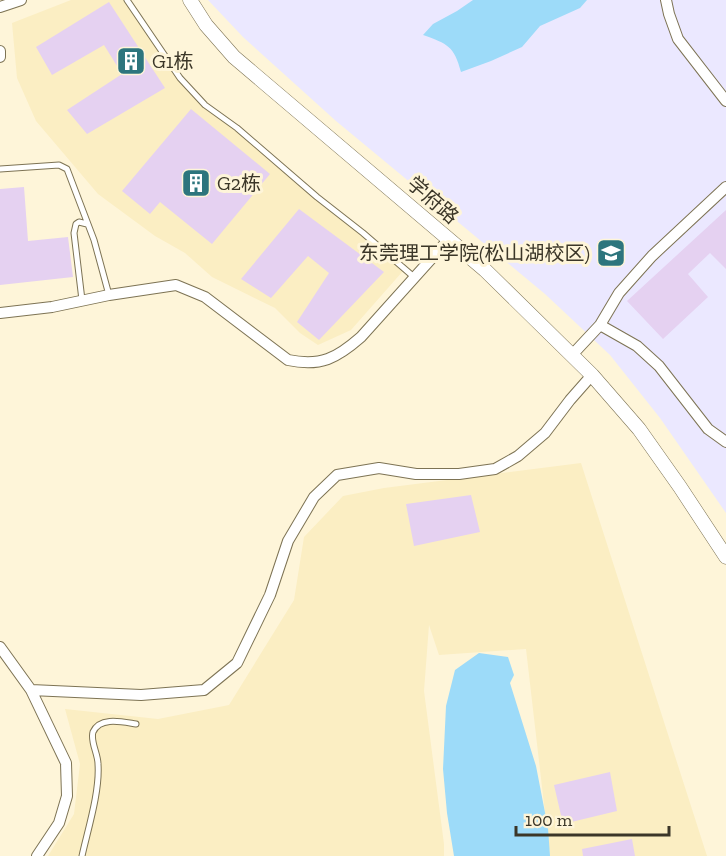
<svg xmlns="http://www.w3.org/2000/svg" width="726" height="856" viewBox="0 0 726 856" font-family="'Zilla Slab','Noto Sans SC',serif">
<rect width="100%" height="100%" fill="#fef5d9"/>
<!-- built -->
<path fill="#fbeec3" d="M71,0H125L165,56L214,114L307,186L403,271L351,330L318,345L300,333L275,308L212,277L185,253L155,236L98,194L36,121L17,78L12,23Z
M581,463L707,856H550L526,649L439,655L429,625L424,691L444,844V856H48L74,814L80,764L65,709L158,719L229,705L294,600L304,537L343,496L384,488Z"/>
<!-- education -->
<path fill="#ebe8ff" d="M208,0H726V513L660,418L610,355L545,294L336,121L243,37Z"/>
<!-- water -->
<path fill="#9ddbf9" d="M473,0H587L580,8L540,26L522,47L491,61L461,72C454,46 448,44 423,35L433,24L457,11Z
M479,653L508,657L514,675L510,683L536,766L548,828L550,856H454L447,813L443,769L446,706L455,670Z"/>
<!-- building -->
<path fill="#e5d1f1" d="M109,2L165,88L87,134L67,110L122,74L104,45L52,75L36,47Z
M191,109L270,174L212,244L160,202L150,214L122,191Z
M24,187L28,241L68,237L73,277L0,285V189Z
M299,209L384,272L319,340L297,322L329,273L308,256L271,298L241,279Z
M726,210V269L710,253L688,274L708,297L663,339L627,301Z
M471,495L480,532L414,546L406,504Z
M610,772L617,811L563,824L554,785Z
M632,839L635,856H583L582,849Z"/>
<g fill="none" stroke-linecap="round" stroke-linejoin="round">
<!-- service casing -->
<g stroke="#7d7354" stroke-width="7">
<path id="service" d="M127,0L180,78L205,105L237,128L317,197L363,233L414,277
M0,169L59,165L67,169L94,240L109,295
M82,300L74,233L76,224L79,222L87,224
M82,856C88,829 100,791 98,764C98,754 90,741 93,732C100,716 123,722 136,724"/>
</g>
<!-- minor casing -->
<g stroke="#7d7354" stroke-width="12">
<path id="minor" d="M666,0L669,14L678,39L726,101
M0,7L21,0
M0,51V57
M0,313L52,307L109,295L176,285L205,297L288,360C321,367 337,358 361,337L449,239
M600,325L637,346L659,366L708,429L726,442
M572,355L600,325L619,293L652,256L726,187
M0,647L31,690L66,763L67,796L59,823L37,856
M31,690L141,695L204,690L237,663L270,595L288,541L314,497L337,475L379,468L416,474H459L495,469L518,456L545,433L570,400L592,375"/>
</g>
<!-- tertiary casing -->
<g stroke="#7d7354" stroke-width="15">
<path id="tertiary" d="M190,0L206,25L234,57L485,270L592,375L639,429L680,487L726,557"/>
</g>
<!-- service -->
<use href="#service" stroke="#fff" stroke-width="5"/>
<!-- minor -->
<use href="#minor" stroke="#fff" stroke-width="10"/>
<!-- tertiary -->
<use href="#tertiary" stroke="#fff" stroke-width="14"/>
</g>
<!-- icons -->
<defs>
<g id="building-square" transform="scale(1.5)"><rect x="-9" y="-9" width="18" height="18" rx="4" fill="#2d757d" stroke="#fef5d9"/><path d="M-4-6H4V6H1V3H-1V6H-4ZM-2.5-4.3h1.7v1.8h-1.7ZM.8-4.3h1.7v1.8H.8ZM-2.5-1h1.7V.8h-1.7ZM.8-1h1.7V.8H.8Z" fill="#fff"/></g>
<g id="university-square" transform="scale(1.5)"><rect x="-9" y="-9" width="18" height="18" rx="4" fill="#2d757d" stroke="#fef5d9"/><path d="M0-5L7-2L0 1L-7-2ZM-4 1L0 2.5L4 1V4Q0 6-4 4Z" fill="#fff"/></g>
</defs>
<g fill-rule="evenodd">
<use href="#building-square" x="131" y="61"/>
<use href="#building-square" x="196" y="183"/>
<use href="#university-square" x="611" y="253"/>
</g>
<g text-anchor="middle" stroke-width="6" stroke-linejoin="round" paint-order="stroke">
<!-- poi labels -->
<g font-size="20" fill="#3b3628" stroke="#fef5d9" text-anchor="start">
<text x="152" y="68">G1栋</text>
<text x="217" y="190">G2栋</text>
<text x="590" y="260" text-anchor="end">东莞理工学院(松山湖校区)</text>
</g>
<!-- street labels -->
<g font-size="20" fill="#3b3628" stroke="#fef5d9">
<text transform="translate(433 200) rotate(41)" y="7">学府路</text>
</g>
</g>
<!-- scale -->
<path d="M516 826v9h153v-9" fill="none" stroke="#3b3628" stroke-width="3"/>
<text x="525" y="826" font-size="18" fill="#3b3628" stroke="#fef5d9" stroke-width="4.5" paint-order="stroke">100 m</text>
</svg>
